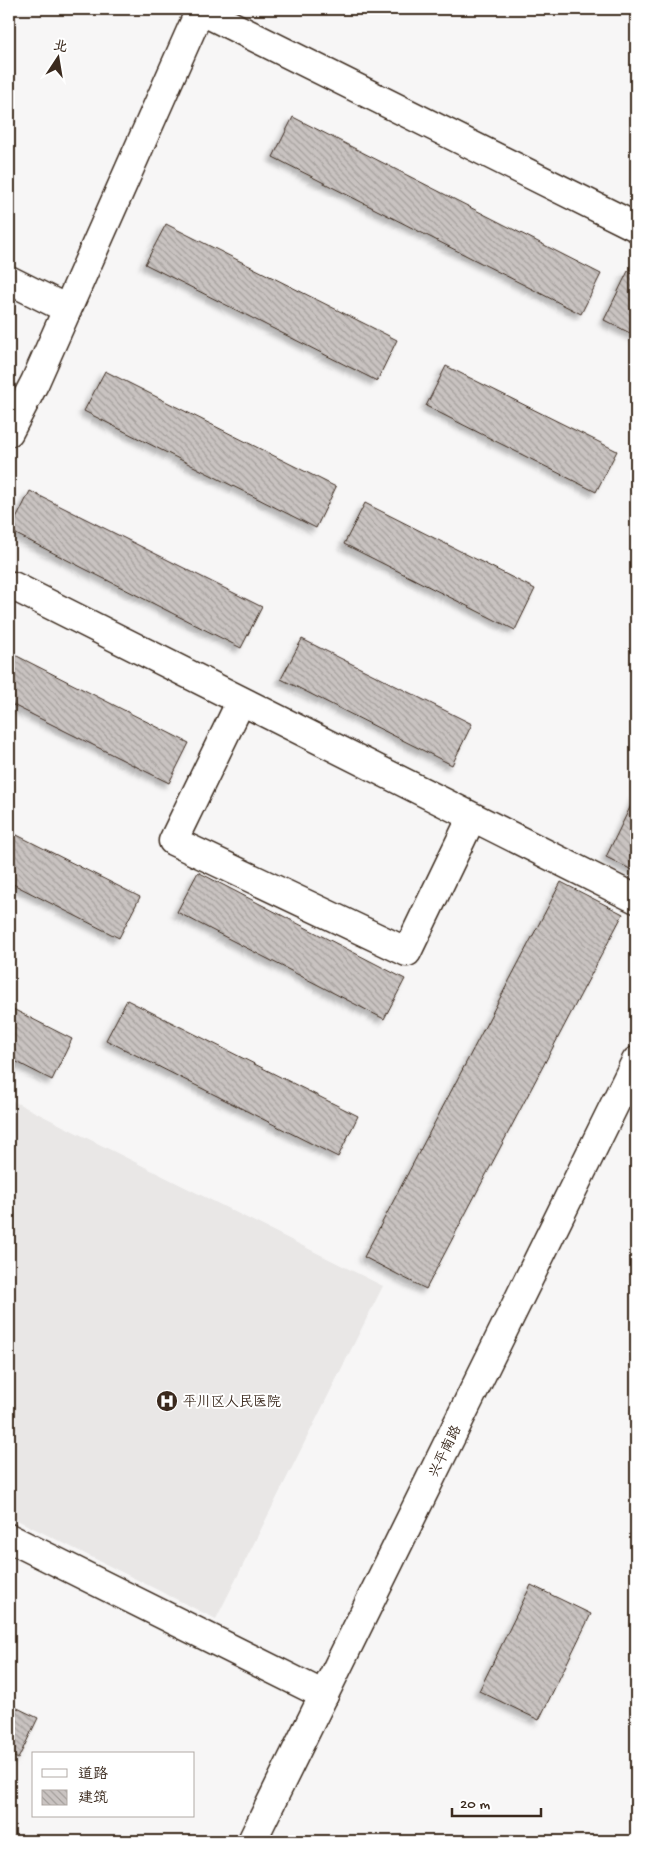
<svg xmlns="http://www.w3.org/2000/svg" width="645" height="1850" viewBox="0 0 645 1850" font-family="'Gochi Hand','LXGW WenKai TC',sans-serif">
<defs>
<pattern id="building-back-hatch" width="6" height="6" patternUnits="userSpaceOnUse" patternTransform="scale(1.25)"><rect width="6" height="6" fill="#c9c3c1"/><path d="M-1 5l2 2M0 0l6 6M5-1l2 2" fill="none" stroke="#a49f9c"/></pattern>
<filter id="shadow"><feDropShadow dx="-4.5" dy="4.5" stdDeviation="2.5" flood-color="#0004"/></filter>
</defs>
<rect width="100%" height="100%" fill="#f7f6f6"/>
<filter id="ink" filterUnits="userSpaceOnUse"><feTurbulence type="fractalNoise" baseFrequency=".02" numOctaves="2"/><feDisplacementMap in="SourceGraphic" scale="10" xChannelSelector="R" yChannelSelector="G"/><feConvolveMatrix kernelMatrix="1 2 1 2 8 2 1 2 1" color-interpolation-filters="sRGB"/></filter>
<g filter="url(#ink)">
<!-- built -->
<path fill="#e9e7e6" d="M9,1099L383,1286L216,1619L9,1516Z"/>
<!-- building -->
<path fill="url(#building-back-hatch)" stroke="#3b2a1e" filter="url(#shadow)" d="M293,117L601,274L581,314L273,157Z
M166,224L397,340L377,381L145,264Z
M628,271L636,275V336L604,320Z
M446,366L617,451L596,492L426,406Z
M105,371L336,487L316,528L84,411Z
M30,491L262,607L241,648L10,531Z
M365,503L535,589L515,630L344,544Z
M302,639L472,724L452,765L281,679Z
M9,652L189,743L169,783L9,703Z
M636,795V872L606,857Z
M9,831L140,897L119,938L9,882Z
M198,872L405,979L384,1019L177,912Z
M561,882L623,914L426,1289L364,1257Z
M127,1000L358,1116L338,1157L106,1040Z
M9,1007L72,1039L52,1080L9,1058Z
M531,1585L591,1614L539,1720L479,1691Z
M9,1704L38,1718L18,1759L9,1754Z
M9,1835L21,1841H9Z"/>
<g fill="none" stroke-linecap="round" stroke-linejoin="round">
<!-- minor casing -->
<g stroke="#3b2a1e" stroke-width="31">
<path id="minor" d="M198,9L636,227
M9,280L67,309
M9,432L35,382L200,10
M13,586L636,899
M241,701L173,841L407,952L472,817
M9,1538L324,1695"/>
</g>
<!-- major casing -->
<g stroke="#3b2a1e" stroke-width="31">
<path id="major" d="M252,1841L636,1061"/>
</g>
<!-- minor -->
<use href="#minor" stroke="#fff" stroke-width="28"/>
<!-- major -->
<use href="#major" stroke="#fff" stroke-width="28"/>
</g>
</g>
<!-- icons -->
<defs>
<g id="hospital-disc" transform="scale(1.125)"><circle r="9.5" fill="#3b2a1e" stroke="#fff"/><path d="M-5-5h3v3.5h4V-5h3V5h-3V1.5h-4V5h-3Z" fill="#fff"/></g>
</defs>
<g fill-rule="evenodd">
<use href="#hospital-disc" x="167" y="1401"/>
</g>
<g text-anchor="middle" stroke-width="4" stroke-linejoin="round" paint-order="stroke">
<!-- poi labels -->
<g font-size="14" fill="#3b2a1e" stroke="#fff" text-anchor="start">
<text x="183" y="1406">平川区人民医院</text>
</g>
<!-- street labels -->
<g font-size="14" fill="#3b2a1e" stroke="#fff">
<text transform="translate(444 1451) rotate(-64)" y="5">兴平南路</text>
</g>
</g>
<!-- margin -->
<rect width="645" height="1850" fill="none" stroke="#fff" stroke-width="30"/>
<rect x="15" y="15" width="615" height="1820" fill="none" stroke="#3b2a1e" stroke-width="2" filter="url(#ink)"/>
<!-- legend -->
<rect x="32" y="1752" width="162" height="65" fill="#ffffff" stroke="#b1aaa5"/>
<rect x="42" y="1769" width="25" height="8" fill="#ffffff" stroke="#b1aaa5"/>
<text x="78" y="1778" font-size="15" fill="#3b2a1e">道路</text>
<rect x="42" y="1790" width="25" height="15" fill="url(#building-back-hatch)" stroke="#b1aaa5"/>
<text x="78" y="1802" font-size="15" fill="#3b2a1e">建筑</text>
<!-- north arrow -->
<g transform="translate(58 58) rotate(12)" stroke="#ffffff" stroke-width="4" paint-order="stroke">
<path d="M0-4L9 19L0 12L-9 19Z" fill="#3b2a1e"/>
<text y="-8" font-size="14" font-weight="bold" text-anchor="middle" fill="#3b2a1e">北</text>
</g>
<!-- scale -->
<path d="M452 1808v8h89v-8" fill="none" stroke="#3b2a1e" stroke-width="2.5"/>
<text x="460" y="1808" font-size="15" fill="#3b2a1e" stroke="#ffffff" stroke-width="4" paint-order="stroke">20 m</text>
</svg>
